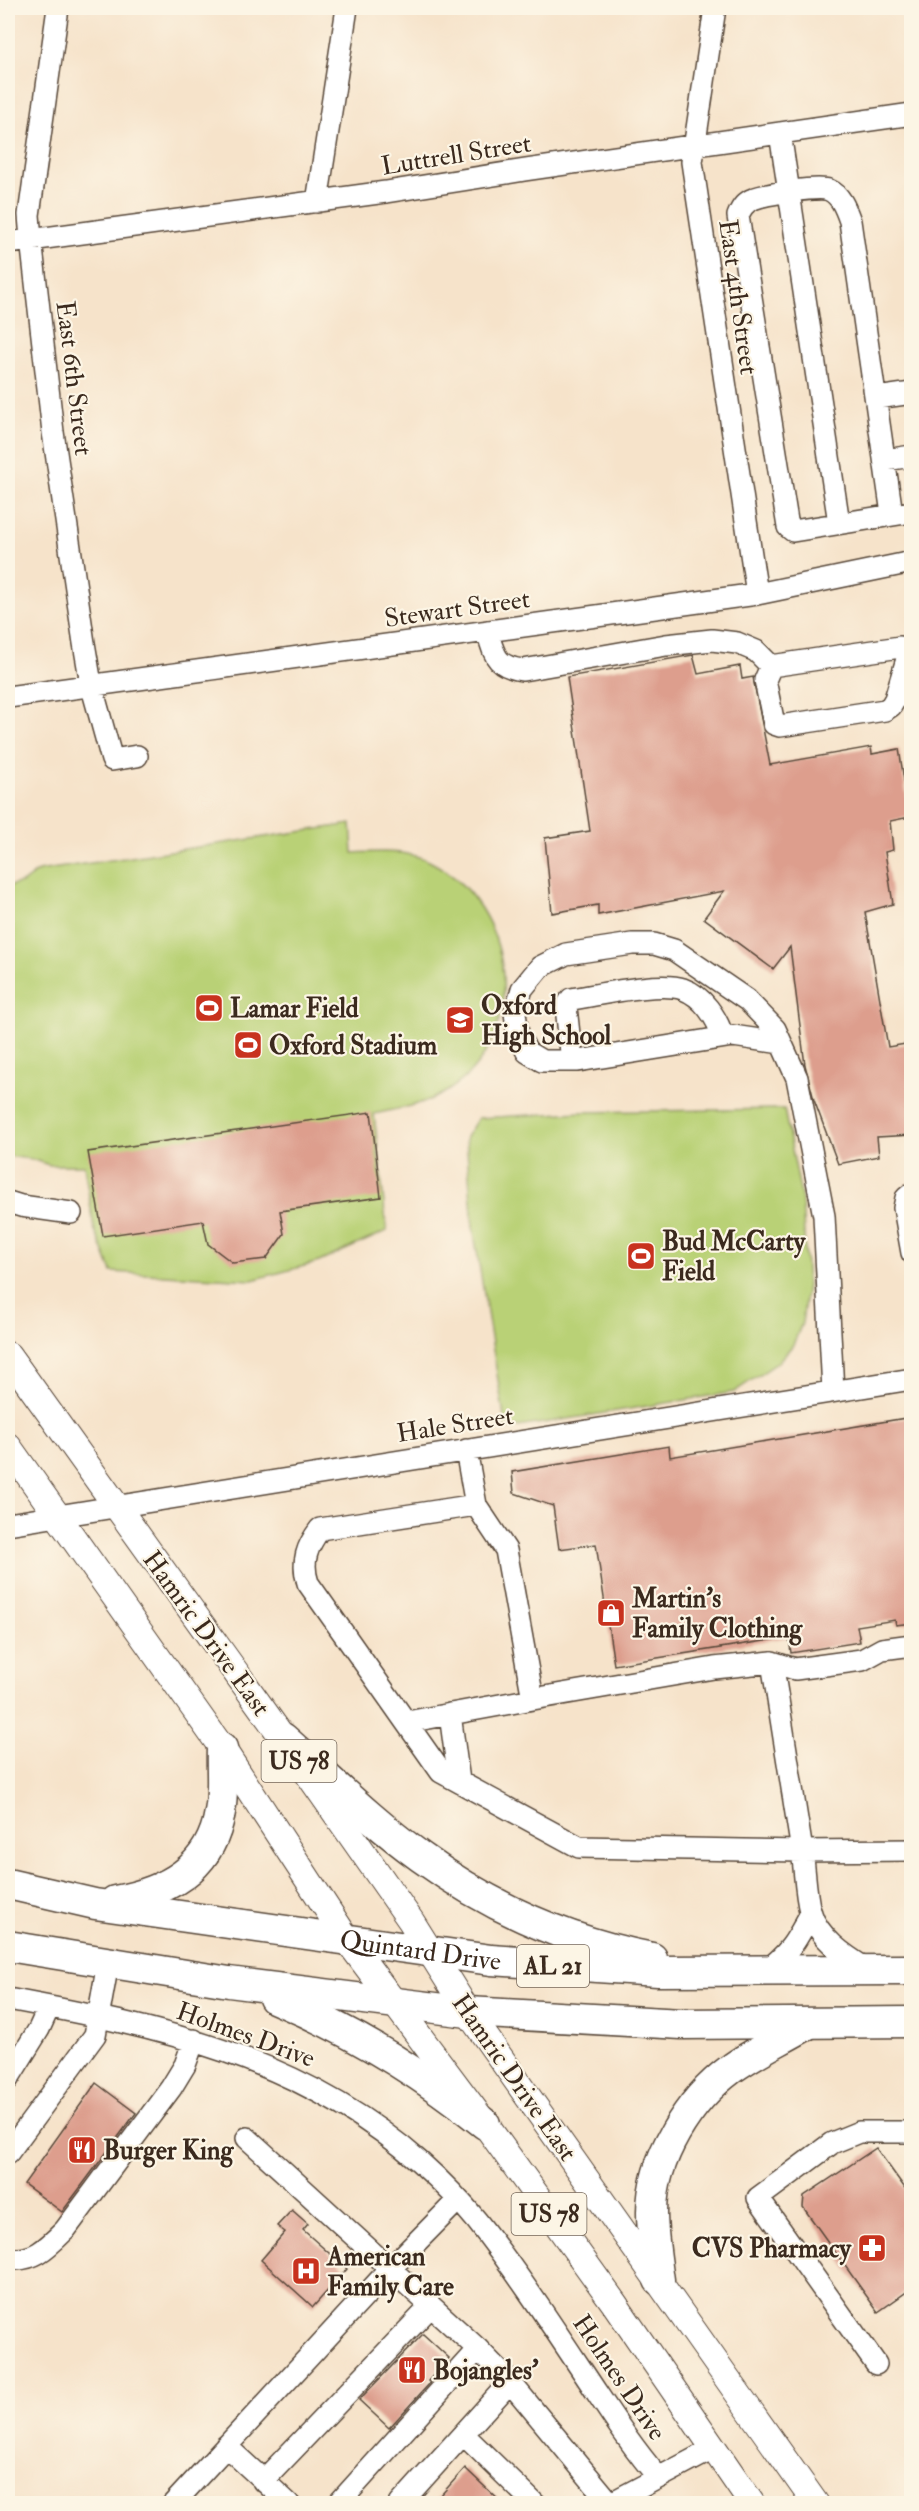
<svg xmlns="http://www.w3.org/2000/svg" width="919" height="2511" viewBox="0 0 919 2511" font-family="'IM FELL Double Pica',serif">
<rect width="100%" height="100%" fill="#fcf5e5"/>
<filter id="ink" filterUnits="userSpaceOnUse"><feTurbulence type="fractalNoise" baseFrequency=".0167" numOctaves="2"/><feDisplacementMap in="SourceGraphic" scale="12" xChannelSelector="R" yChannelSelector="G"/><feConvolveMatrix kernelMatrix="1 2 1 2 8 2 1 2 1" color-interpolation-filters="sRGB"/></filter>
<filter id="wash" filterUnits="userSpaceOnUse"><feTurbulence type="fractalNoise" baseFrequency=".008" numOctaves="4" result="noise"/><feDisplacementMap in="SourceGraphic" scale="24" xChannelSelector="R" yChannelSelector="G"/><feGaussianBlur stdDeviation="1.35" result="paint"/><feColorMatrix in="noise" values="0 0 0 0 0 0 0 0 0 0 0 0 0 0 0 0 0 1.4 0 .05"/><feComposite in="paint" operator="in"/></filter>
<g filter="url(#wash)">
<rect width="100%" height="100%" fill="#f6e3ca"/>
<!-- pitch -->
<path fill="#b9d176" stroke="#7a7e4a" stroke-width="1.5" d="M351,824L353,853C378,852 405,849 429,861C517,905 533,1041 444,1093C423,1105 397,1109 374,1114L387,1231L319,1262L252,1280L112,1272L94,1228L84,1165H49L31,1159L8,1156V886L22,883L38,871Z
M784,1109L802,1200L807,1285L802,1323L793,1345L777,1363L734,1392L506,1429L473,1227L466,1137L478,1118L582,1112Z"/>
<g id="blocks">
<!-- building -->
<path fill="#dd9e8d" d="M693,655L698,674L740,666L742,679L753,677L770,765L871,747L872,754L899,749L910,817L890,821L893,850L885,852L893,904L865,912L888,1047L912,1043V1135L877,1137L879,1156L838,1164L814,1100L805,1065L790,947L773,969L704,918L724,891L598,915V905L552,913L545,838L590,831L567,677Z
M371,1112L381,1197L280,1211L284,1234L266,1259L233,1263L208,1244L203,1221L103,1236L88,1152Z
M912,1417V1623L896,1625L895,1620L857,1626L860,1642L791,1653L789,1637L614,1665L596,1544L559,1549L553,1506L514,1493L512,1472L669,1446L670,1457Z
M96,2083L136,2113L62,2212L24,2184Z
M876,2148L912,2198V2288L878,2312L803,2207L804,2196Z
M292,2210L308,2224L303,2230L347,2269L313,2307L261,2260L285,2232L277,2226Z
M423,2334L449,2358L428,2381L430,2383L389,2428L359,2400Z
M465,2468L503,2504H433Z"/>
</g>
</g>
<g filter="url(#ink)">
<use href="#blocks" fill-opacity="0" stroke="#574638" stroke-width="1.5"/>
<g fill="none" stroke-linecap="round" stroke-linejoin="round">
<!-- minor casing -->
<g stroke="#574638" stroke-width="24">
<path id="minor" d="M58,8L29,215L31,239L53,432L84,643L91,684L112,760L137,756
M715,8L692,162L757,594
M780,133L839,523
M317,202L347,8
M8,243L386,192L525,170L912,114
M877,398L912,393
M885,460L912,456
M892,514L850,221C846,210 841,195 829,190C819,186 764,194 753,199C745,202 741,208 738,216L788,527L793,531L912,512
M487,631C495,656 495,666 523,670L666,645L712,640L737,643L756,651L771,666
M912,644L910,649L895,699L891,706L885,710L780,726L774,724L765,680L771,666L900,647L910,649L912,650
M8,697L757,594L912,562
M781,1043L733,1036L578,1061H542L527,1052L518,1034L515,1013L522,989L540,967L566,954L632,944H654L674,950L747,1000L775,1029L797,1078L824,1216L833,1391
M572,1061L566,1007L571,999C598,995 659,981 683,989C703,996 717,1018 723,1037
M912,1193L906,1198L904,1208L912,1253
M8,1202L21,1206L71,1213
M466,1450L476,1505
M8,1524L912,1379
M772,1662L802,1851L912,1850
M450,1714L459,1781
M407,1722L533,1699
M868,1970C845,1956 818,1938 810,1911C805,1892 805,1870 802,1851L579,1847L441,1772L308,1583C301,1562 307,1546 320,1529L476,1505L506,1550L533,1699L714,1668L772,1662L795,1669L862,1660L882,1649L912,1645
M764,1972C790,1953 796,1941 811,1913
M8,1999C159,2027 301,2057 420,2162C440,2180 460,2200 477,2221C517,2272 553,2327 589,2381C611,2414 632,2447 658,2477
M8,2079L39,2029L49,2007
M247,2138L478,2349L510,2382L611,2504
M8,2153L95,2035L108,1963
M8,2258C33,2263 48,2247 65,2230L171,2088L185,2065L194,2040
M876,2364L758,2198L832,2143L859,2132H912
M463,2434L535,2504
M226,2446L289,2504
M263,2481L431,2306
M173,2504L390,2269L458,2200
M338,2504L478,2349
M400,2504L510,2382
M609,2504L713,2449"/>
</g>
<!-- major casing -->
<g stroke="#574638" stroke-width="28">
<path id="major" d="M8,1355L283,1738L411,1921L468,2012L816,2504
M8,1446L222,1748L348,1941L485,2124L614,2303L752,2504"/>
</g>
<!-- highway casing -->
<g stroke="#574638" stroke-width="33">
<g id="highway">
<path d="M283,1738C328,1778 372,1822 421,1857C490,1907 568,1942 652,1958"/>
<path id="s1" d="M8,1884L95,1904L491,1960L658,1971L912,1970"/>
<path d="M115,1901C166,1892 211,1869 220,1812C224,1792 221,1769 222,1748"/>
<path d="M8,1946L229,1982L468,2012L682,2024L912,2022"/>
<path d="M274,1998C351,2030 420,2072 485,2124"/>
<path d="M659,2280C656,2258 652,2234 652,2212C652,2158 689,2100 731,2069C754,2052 781,2040 806,2025"/>
</g>
</g>
<!-- minor -->
<use href="#minor" stroke="#fff" stroke-width="21"/>
<!-- major -->
<use href="#major" stroke="#fff" stroke-width="26"/>
<!-- highway -->
<use href="#highway" stroke="#fff" stroke-width="30"/>
</g>
</g>
<!-- icons -->
<defs>
<g id="stadium-square" transform="scale(1.5)"><rect x="-9" y="-9" width="18" height="18" rx="4" fill="#c8321e" stroke="#fcf5e5"/><path d="M0-5a6.5 5 0 1 0 0 10a6.5 5 0 1 0 0-10ZM-3.5-1.8h7v3.6h-7Z" fill="#fff"/></g>
<g id="school-square" transform="scale(1.5)"><rect x="-9" y="-9" width="18" height="18" rx="4" fill="#c8321e" stroke="#fcf5e5"/><path d="M0-5L7-2L0 1L-7-2ZM-4 1L0 2.5L4 1V4Q0 6-4 4Z" fill="#fff"/></g>
<g id="shop-square" transform="scale(1.5)"><rect x="-9" y="-9" width="18" height="18" rx="4" fill="#c8321e" stroke="#fcf5e5"/><path d="M-5-2.5h2.3a2.7 3.5 0 0 1 5.4 0H5L5.5 6h-11ZM-1.5-2.5h3a1.5 2.3 0 0 0-3 0Z" fill="#fff"/></g>
<g id="restaurant-square" transform="scale(1.5)"><rect x="-9" y="-9" width="18" height="18" rx="4" fill="#c8321e" stroke="#fcf5e5"/><path d="M-5-6h1v4h1v-4h1v4h1v-4h1v5L-1.5 .5V6h-2V.5L-5-1ZM5-6V6H3V1.5H1.5Q1.5-4 5-6Z" fill="#fff"/></g>
<g id="pharmacy-square" transform="scale(1.5)"><rect x="-9" y="-9" width="18" height="18" rx="4" fill="#c8321e" stroke="#fcf5e5"/><path d="M-2-6h4v4h4v4h-4v4h-4v-4h-4v-4h4Z" fill="#fff"/></g>
<g id="hospital-square" transform="scale(1.5)"><rect x="-9" y="-9" width="18" height="18" rx="4" fill="#c8321e" stroke="#fcf5e5"/><path d="M-5-5h3v3.5h4V-5h3V5h-3V1.5h-4V5h-3Z" fill="#fff"/></g>
</defs>
<g fill-rule="evenodd">
<use href="#stadium-square" x="209" y="1008"/>
<use href="#school-square" x="460" y="1020"/>
<use href="#stadium-square" x="248" y="1045"/>
<use href="#stadium-square" x="641" y="1256"/>
<use href="#shop-square" x="611" y="1613"/>
<use href="#restaurant-square" x="82" y="2150"/>
<use href="#pharmacy-square" x="872" y="2248"/>
<use href="#hospital-square" x="306" y="2271"/>
<use href="#restaurant-square" x="412" y="2370"/>
</g>
<g text-anchor="middle" stroke-width="4.5" stroke-linejoin="round" paint-order="stroke">
<!-- shield labels -->
<g fill="#fcf5e5" stroke="#75675a" stroke-width="1.5">
<rect x="261.5" y="1740" width="75" height="42" rx="4.5"/>
<rect x="517" y="1945" width="72" height="42" rx="4.5"/>
<rect x="511.5" y="2193" width="75" height="42" rx="4.5"/>
</g>
<g font-size="24" font-weight="bold" fill="#3b2a1e">
<text x="299" y="1769">US 78</text>
<text x="553" y="1974">AL 21</text>
<text x="549" y="2222">US 78</text>
</g>
<!-- street labels -->
<g font-size="26" fill="#3b2a1e" stroke="#fcf5e5">
<text transform="translate(456 154) rotate(-9)" y="9">Luttrell Street</text>
<text transform="translate(739 297) rotate(82)" y="9">East 4th Street</text>
<text transform="translate(75 378) rotate(83)" y="9">East 6th Street</text>
<text transform="translate(457 608) rotate(-8)" y="9">Stewart Street</text>
<text transform="translate(455 1424) rotate(-9)" y="9">Hale Street</text>
<text transform="translate(207 1633) rotate(54)" y="9">Hamric Drive East</text>
<text dy="9" stroke="none"><textPath href="#s1" startOffset="418">Quintard Drive</textPath></text>
<text transform="translate(246 2034) rotate(20)" y="9">Holmes Drive</text>
<text transform="translate(515 2077) rotate(55)" y="9">Hamric Drive East</text>
<text transform="translate(620 2377) rotate(56)" y="9">Holmes Drive</text>
</g>
<!-- poi labels -->
<g font-size="26" font-weight="bold" fill="#3b2a1e" stroke="#fcf5e5" text-anchor="start">
<text x="481" y="1014">Oxford<tspan x="481" dy="30">High School</tspan></text>
<text x="230" y="1017">Lamar Field</text>
<text x="269" y="1054">Oxford Stadium</text>
<text x="662" y="1250">Bud McCarty<tspan x="662" dy="30">Field</tspan></text>
<text x="632" y="1607">Martin's<tspan x="632" dy="30">Family Clothing</tspan></text>
<text x="103" y="2159">Burger King</text>
<text x="851" y="2257" text-anchor="end">CVS Pharmacy</text>
<text x="327" y="2265">American<tspan x="327" dy="30">Family Care</tspan></text>
<text x="433" y="2379">Bojangles'</text>
</g>
</g>
<!-- margin -->
<rect width="919" height="2511" fill="none" stroke="#fcf5e5" stroke-width="30"/>
</svg>
